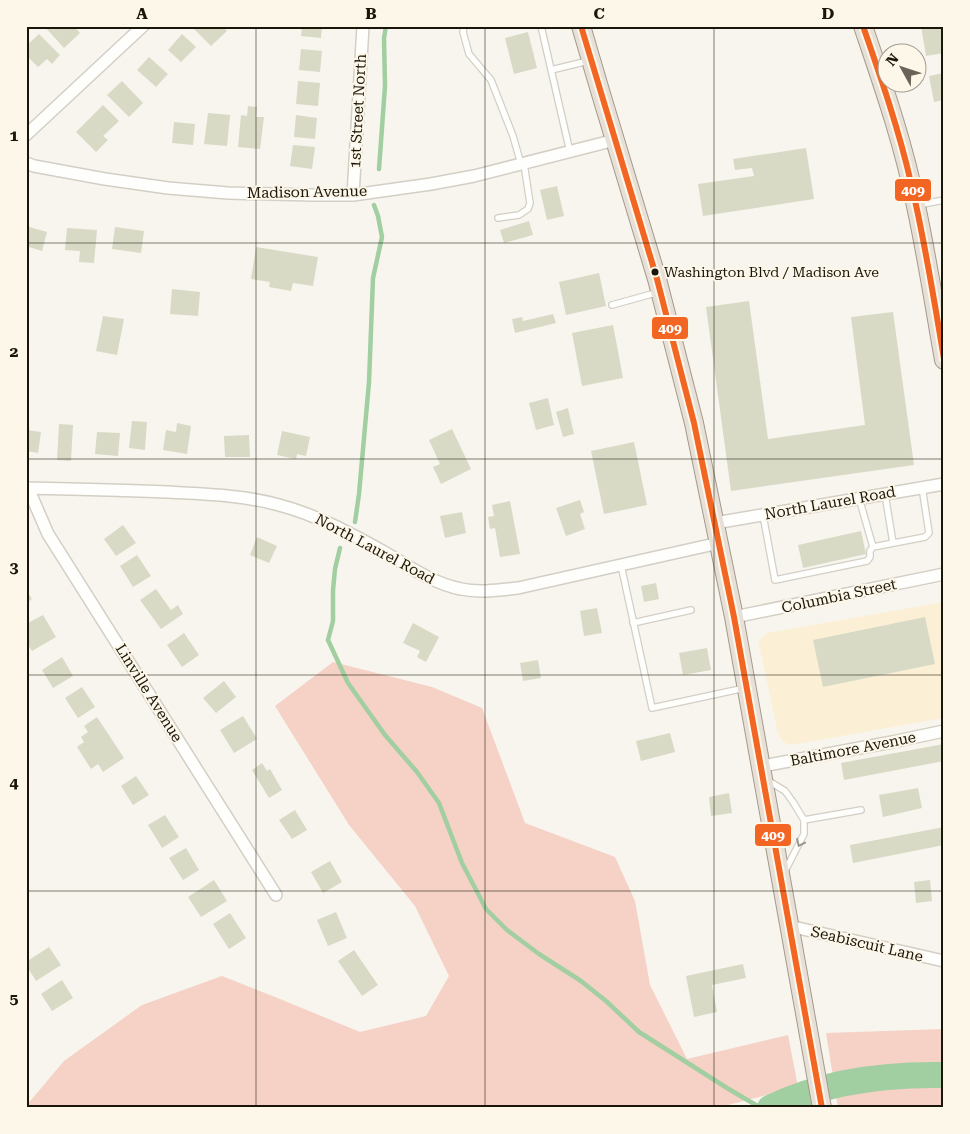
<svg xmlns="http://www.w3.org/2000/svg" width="970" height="1134" viewBox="0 0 970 1134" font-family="'Roboto Serif',serif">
<rect width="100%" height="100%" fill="#f8f5ee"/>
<!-- built -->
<path fill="#fbf0d6" d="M944,602V718L791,745L783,742L778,733L758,641L767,633Z"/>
<!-- green -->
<path fill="#f5d1c6" d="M333,662L432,687L482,708L525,823L615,857L635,901L650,985L687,1059L788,1035L798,1087L716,1108H26V1106L64,1061L142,1005L222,976L280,999L360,1032L426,1016L449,976L415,906L349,825L275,706Z
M944,1029V1108H838L826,1033Z"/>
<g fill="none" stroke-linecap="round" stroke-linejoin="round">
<!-- stream -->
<path stroke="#a1cfa1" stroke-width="4.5" d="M379,169L385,86L384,38L386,26
M355,522L359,494L369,382L373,278L382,237L378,216L374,205
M340,548L335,569L333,590V621L328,640L348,683L385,735L417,772L439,803L462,863L486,909L507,930L539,954L581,981L606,1001L639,1032L727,1088L761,1108"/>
<!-- river -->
<path stroke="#a1cfa1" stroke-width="26" d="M770,1108C822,1082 886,1074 944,1075"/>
</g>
<!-- building -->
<path fill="#d8dac6" d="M46,26H74L80,33L64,48L45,27Z
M191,26H222L227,31L211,46Z
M302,26H322L321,38L301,36Z
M921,26H944V53L926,56Z
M528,32L537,68L514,74L505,38Z
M39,34L60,55L52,64L47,59L38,67L26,55V46Z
M182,34L196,47L181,62L168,50Z
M301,49L322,51L320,72L299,70Z
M149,57L168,74L156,87L137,70Z
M944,73V100L934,102L929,76Z
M122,81L143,103L129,117L107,95Z
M298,81L320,83L318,106L296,104Z
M103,105L119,121L103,136L108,140L96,152L76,132Z
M248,106L257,107L256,117H264L260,149L238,147L241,115L247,116Z
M208,113L230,115L227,146L204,144Z
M296,115L317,118L315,139L294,137Z
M174,122L195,124L193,145L172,143Z
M293,145L315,147L312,169L290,166Z
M806,148L814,199L703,216L698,184L754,176L752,168L735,170L733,159Z
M557,186L564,216L547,220L540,190Z
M529,221L533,235L504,243L500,230Z
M26,226L47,232L42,251L29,247L26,253Z
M115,227L144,231L141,253L112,249Z
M67,228L97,230L94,263L79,262L80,251L65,250Z
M256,247L318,257L313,286L293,283L291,291L269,287L270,282L251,279Z
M599,273L606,306L566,315L559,282Z
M172,289L200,292L198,316L170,314Z
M749,301L768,439L865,425L851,317L893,312L914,465L731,491L706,307Z
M553,314L556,323L515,333L512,319L522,317L523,321Z
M103,316L124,319L117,355L96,351Z
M613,325L623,378L582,386L572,333Z
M548,398L554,425L536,430L529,403Z
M568,408L574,434L563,437L556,412Z
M132,421L147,422L145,450L129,448Z
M26,423H28L27,430L41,432L38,453L26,451Z
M177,423L191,426L187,454L163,450L166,430L176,432Z
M59,424L73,425L71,461L57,460Z
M452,429L471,469L441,484L433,467L440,464L429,440Z
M282,431L310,437L306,456L297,454L296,459L277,455Z
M97,432L120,433L118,456L95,454Z
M249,435L250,457H225L224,436Z
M634,442L647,505L604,514L591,451Z
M580,500L584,512L580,514L585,529L566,536L556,508Z
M510,501L520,554L500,557L495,528L490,529L488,517L494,516L492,505Z
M462,512L466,533L445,538L440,516Z
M123,525L136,543L116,556L104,539Z
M861,531L866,554L803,568L798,545Z
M257,537L277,546L269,563L250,555Z
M137,555L151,576L133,587L120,566Z
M656,583L659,599L644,602L641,586Z
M156,589L171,610L178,605L183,614L161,629L140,600Z
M26,590L32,599L26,603Z
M597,608L602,633L584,636L580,611Z
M43,615L56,637L32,651L26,642V624Z
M925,617L935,664L823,687L813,640Z
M413,623L439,637L426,662L417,657L420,651L403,643Z
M184,633L199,655L182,667L167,645Z
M707,648L711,670L683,675L679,653Z
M62,657L73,676L53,688L42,670Z
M538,660L541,678L523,681L520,663Z
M224,681L236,697L216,713L203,698Z
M82,687L95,707L78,718L65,698Z
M243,716L257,739L234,753L220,730Z
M97,717L124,758L103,772L98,764L91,769L77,747L84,742L81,737L88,732L84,726Z
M670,733L675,752L641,761L636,741Z
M944,744V761L844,780L841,763Z
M262,763L267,771L270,769L282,790L269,798L252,770Z
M136,776L149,795L133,805L121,786Z
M918,788L922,808L883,817L879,795Z
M729,793L732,813L711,816L709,797Z
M295,810L307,830L292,839L279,820Z
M165,815L179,837L162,848L148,825Z
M944,827V845L853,863L850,845Z
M186,848L199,870L183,880L169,858Z
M330,861L342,882L323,893L311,872Z
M214,880L227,901L201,917L188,897Z
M930,880L932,901L916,903L914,882Z
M336,912L347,938L328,946L317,920Z
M230,913L246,938L229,949L213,924Z
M49,947L61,965L36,981L26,965V962Z
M354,950L378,985L362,996L338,961Z
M743,964L746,978L712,985L717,1012L694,1017L686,976Z
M62,980L73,998L52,1011L41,994Z"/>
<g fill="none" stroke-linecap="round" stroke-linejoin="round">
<!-- service casing -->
<g stroke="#d3cfc5" stroke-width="8">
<path id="service" d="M464,26L463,32L469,54L491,80L513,136L521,164
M541,26L570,152
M551,70L588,61
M918,205L944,200
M498,218L519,215L528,209L530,203L524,164
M612,305L659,292
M885,494L893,543
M859,498L873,547
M763,515L775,580L867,561L870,557V551L873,547L925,537L929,533L922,487
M621,565L652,708L745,688
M633,623L691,610
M767,780L785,791L793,802L804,820V834L784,873
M804,820L861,810"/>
</g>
<!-- minor casing -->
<g stroke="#d3cfc5" stroke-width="14">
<path id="minor" d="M26,135L143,26
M26,163L34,166L105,179L168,188L228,193L313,195H353L431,184L474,176L615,140
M353,195L363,26
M26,488C73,489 120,490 167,492C204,494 243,495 279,505C317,515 352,534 386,553C410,567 434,584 461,589C480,593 499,590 518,588L719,543
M28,488L48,534L276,895
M715,523L944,484
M734,617L944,574
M762,766L892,742L944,731
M789,926L944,961"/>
</g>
<!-- primary casing -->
<g stroke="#a59989" stroke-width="20">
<path id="primary" d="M581,26L601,94L657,279L694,423L734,617L822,1108
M863,26C883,85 904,145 916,206C927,257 935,309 944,360"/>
</g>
<!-- service -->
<use href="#service" stroke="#fefefc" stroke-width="5.5"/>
<!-- minor -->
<use href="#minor" stroke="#fefefc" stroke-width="11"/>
<!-- primary -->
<use href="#primary" stroke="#e6e0d8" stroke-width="18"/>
<!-- bus-1 casing -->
<g stroke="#fdf7e9" stroke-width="10">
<path id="bus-1" d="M581,26L657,279L694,423L734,617L822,1108
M863,26C881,78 899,130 911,183C925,241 934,300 944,359"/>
</g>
<!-- bus-1 -->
<use href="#bus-1" stroke="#f26522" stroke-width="6"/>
</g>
<!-- one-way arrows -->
<defs><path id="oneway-chevron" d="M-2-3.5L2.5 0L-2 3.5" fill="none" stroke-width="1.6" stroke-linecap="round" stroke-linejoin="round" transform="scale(1.25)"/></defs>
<use stroke="#98968f" href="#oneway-chevron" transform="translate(800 843) rotate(115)"/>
<!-- grid -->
<path fill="none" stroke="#1b160a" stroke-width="1" stroke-opacity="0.55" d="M256,26V1108M485,26V1108M714,26V1108M26,243H944M26,459H944M26,675H944M26,891H944"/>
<!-- markers -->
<circle fill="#1b160a" stroke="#fdf7e9" stroke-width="2" cx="655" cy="272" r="4.5"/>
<g text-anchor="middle" stroke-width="4" stroke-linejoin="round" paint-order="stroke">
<!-- bus labels -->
<g font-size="14" fill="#1b160a" stroke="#fdf7e9" text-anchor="start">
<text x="664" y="277">Washington Blvd / Madison Ave</text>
</g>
<!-- street labels -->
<g font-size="15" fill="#1b160a" stroke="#fdf7e9">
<text transform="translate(358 111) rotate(-87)" y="5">1st Street North</text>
<text transform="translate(307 192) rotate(-1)" y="5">Madison Avenue</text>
<text transform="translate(830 503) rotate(-10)" y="5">North Laurel Road</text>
<text transform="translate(375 549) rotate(28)" y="5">North Laurel Road</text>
<text transform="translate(839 596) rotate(-12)" y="5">Columbia Street</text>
<text transform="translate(149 693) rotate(58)" y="5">Linville Avenue</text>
<text transform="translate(853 749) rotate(-11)" y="5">Baltimore Avenue</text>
<text transform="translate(867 944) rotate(13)" y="5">Seabiscuit Lane</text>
</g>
</g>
<g stroke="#fdf7e9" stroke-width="2">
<rect x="894" y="178" width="38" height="24" rx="5" fill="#f26522"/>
<rect x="651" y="316" width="38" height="24" rx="5" fill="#f26522"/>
<rect x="754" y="823" width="38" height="24" rx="5" fill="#f26522"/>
</g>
<g font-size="14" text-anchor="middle" font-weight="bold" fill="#fff">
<text x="913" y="195">409</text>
<text x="670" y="333">409</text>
<text x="773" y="840">409</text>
</g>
<!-- border -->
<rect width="970" height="1134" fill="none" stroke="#fdf7e9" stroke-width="55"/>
<!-- north arrow -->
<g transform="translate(902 68) rotate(310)"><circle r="24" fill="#fdf7e9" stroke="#a39d90"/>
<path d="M0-4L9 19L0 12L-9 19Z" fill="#68645a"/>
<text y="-8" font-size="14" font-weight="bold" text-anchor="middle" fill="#1b160a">N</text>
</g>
<rect x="28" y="28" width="914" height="1078" fill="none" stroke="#1b160a" stroke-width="2"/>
<g font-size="16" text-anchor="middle" font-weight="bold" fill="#1b160a">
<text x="142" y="19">A</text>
<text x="371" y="19">B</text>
<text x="599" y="19">C</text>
<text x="828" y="19">D</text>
<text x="14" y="141">1</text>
<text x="14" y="357">2</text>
<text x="14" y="573">3</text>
<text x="14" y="788">4</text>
<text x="14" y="1004">5</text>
</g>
</svg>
